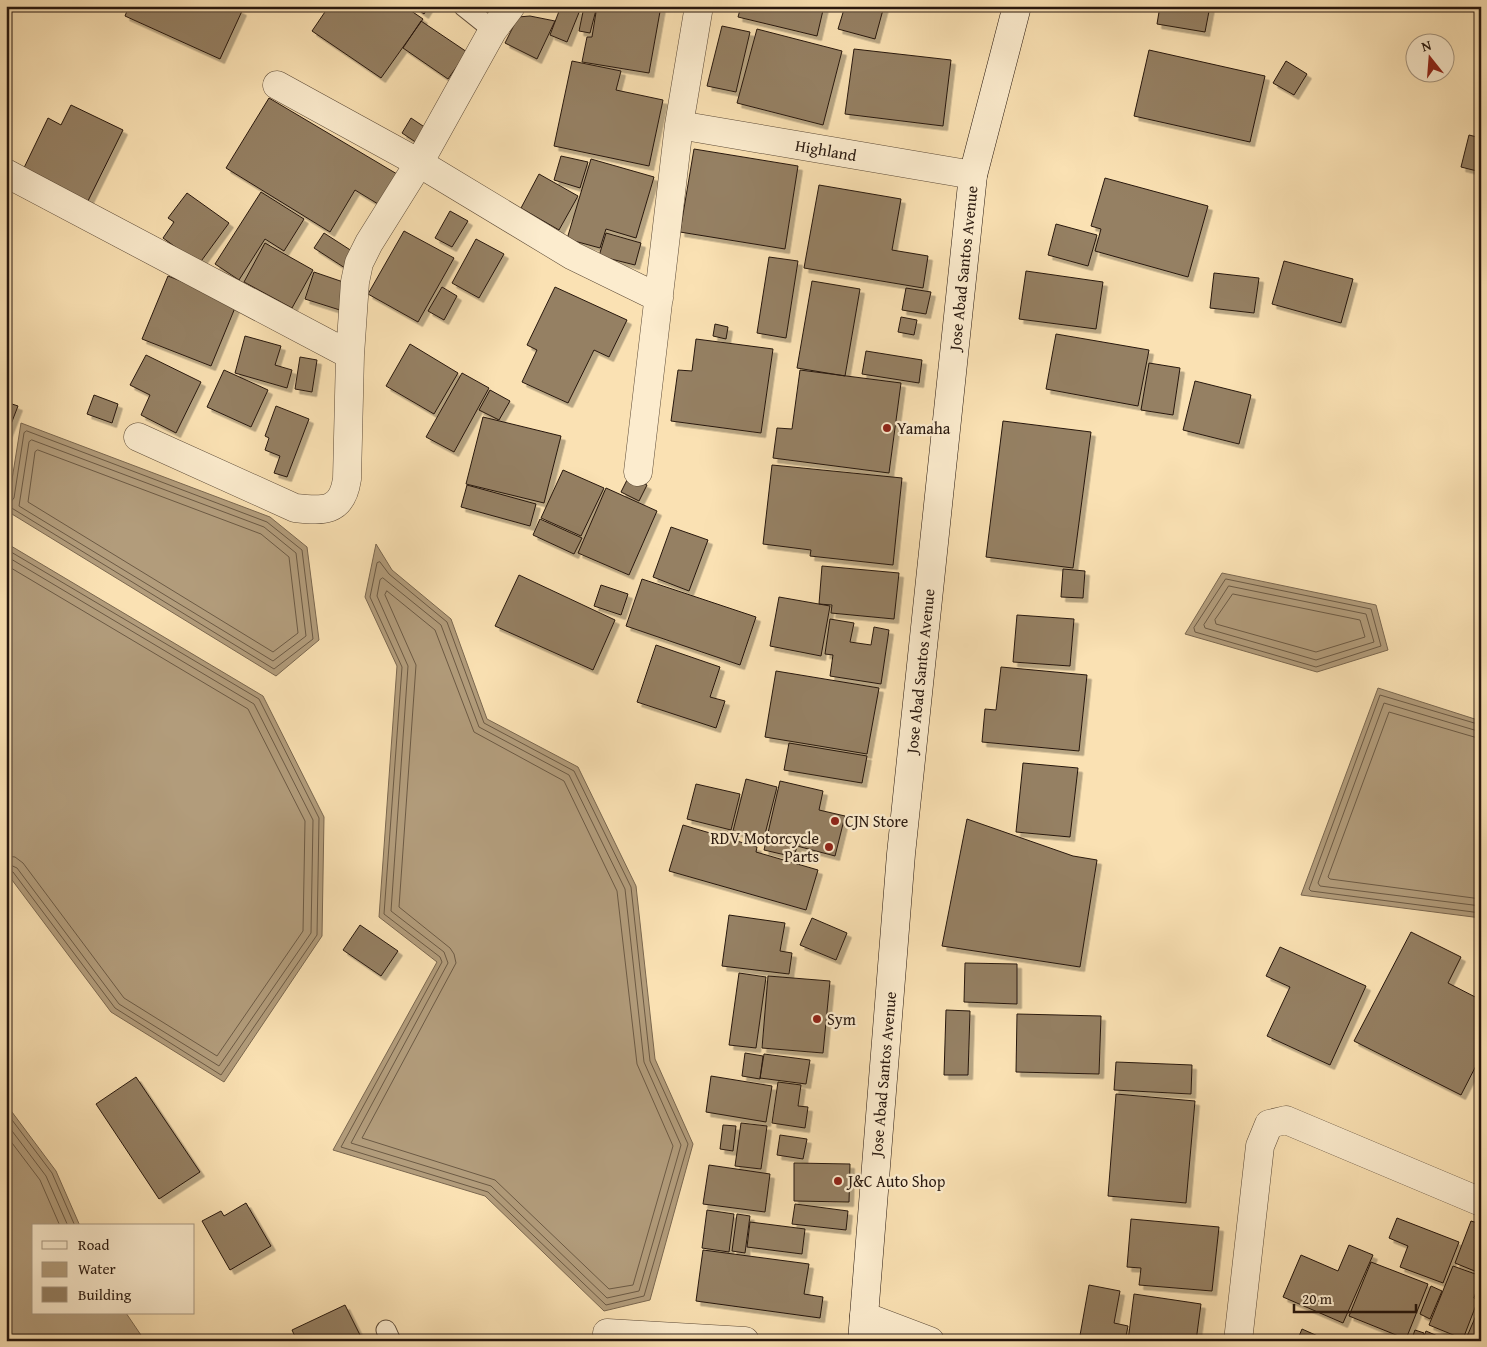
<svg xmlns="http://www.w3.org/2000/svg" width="1487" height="1347" viewBox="0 0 1487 1347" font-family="'Gentium Book Plus',serif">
<defs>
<filter id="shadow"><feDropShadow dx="4.5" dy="4.5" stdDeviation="0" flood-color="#0004"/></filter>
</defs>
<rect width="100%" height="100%" fill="#fae1b3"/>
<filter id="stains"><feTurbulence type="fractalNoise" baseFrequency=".004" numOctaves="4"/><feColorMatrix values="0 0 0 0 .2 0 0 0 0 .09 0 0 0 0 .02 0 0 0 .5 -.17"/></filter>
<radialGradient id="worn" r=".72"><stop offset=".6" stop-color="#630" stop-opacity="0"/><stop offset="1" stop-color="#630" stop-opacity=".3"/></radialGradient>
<!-- water -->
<path fill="#b29c7b" stroke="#7a674f" d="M21,423L270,517L307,547L319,640L276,676L7,511Z
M6,543L263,696L324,817L322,936L224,1082L111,1012L6,872Z
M376,544L392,570L451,619L487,719L578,767L636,886L655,1059L693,1144L650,1300L604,1311L485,1196L333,1150L437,962L379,917L397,666L365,597Z
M1222,573L1376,605L1388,650L1317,672L1185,634Z
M1378,688L1481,721V918L1301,895Z
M6,1104L56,1171L80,1226H34V1313H126L145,1341H6Z"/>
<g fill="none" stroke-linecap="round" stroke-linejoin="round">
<!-- shore -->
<path stroke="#6c5a44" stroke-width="1" d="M27,431L267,522L302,550L313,639L274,669L10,507L9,504L14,498L24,433Z
M32,440L264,527L296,553L306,636L273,661L19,506L29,442Z
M38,450L261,534L289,557L298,633L273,652L28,502L35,452Z
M6,549L259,699L319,818L317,935L221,1075L115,1008L13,872L6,870
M6,556L254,704L313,820L311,933L219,1066L119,1004L17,868L6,863
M380,562L389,574L447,622L484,723L574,771L631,887L650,1061L688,1144L644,1296L606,1305L488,1192L341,1147L442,962L440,957L384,914L402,667L370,597L377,563Z
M6,565L248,709L305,821L303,931L217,1056L124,998L23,863L15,857L6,856
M383,578L441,625L479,727L569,775L625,889L644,1062L681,1145L639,1291L607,1298L491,1186L351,1143L448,963L444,952L391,911L408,666L377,596L380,580Z
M1226,579L1371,609L1381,646L1316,667L1195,632L1194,628Z
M1229,586L1366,614L1374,642L1316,660L1205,628L1204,625Z
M387,591L435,630L474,732L564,781L617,891L637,1064L673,1146L633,1285L609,1289L495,1180L362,1138L456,963L454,954L450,948L399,907L416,665L385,595Z
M1233,594L1360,620L1365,637L1316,652L1216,624L1215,620Z
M1481,725L1380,695L1309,889L1311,891L1481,913
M1481,732L1384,703L1318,883L1320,886L1481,906
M1481,739L1389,712L1328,877L1330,879L1481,899
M6,1112L52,1173L75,1226
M6,1123L46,1176L68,1226
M6,1135L40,1180L60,1226"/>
</g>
<!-- building -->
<path fill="#958064" stroke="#27170e" filter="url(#shadow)" d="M129,6H232L242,11L220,59L125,16Z
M329,6H404L423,19L381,78L312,31Z
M413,6H429L424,14Z
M561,6L580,10L567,42L550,35Z
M597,6H661L649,73L582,62L587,37H592Z
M741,6H824L817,36L738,17Z
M845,6H884L875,39L838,29Z
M1160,6H1210L1205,32L1157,24Z
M584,7L596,10L590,33L579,31Z
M530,16L555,21L537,59L505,43L518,17Z
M421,21L467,52L448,79L403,48Z
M722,26L750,32L736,92L707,86Z
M757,29L842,51L823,125L737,103Z
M854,49L951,60L943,126L845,114Z
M1149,50L1265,76L1250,142L1134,116Z
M572,61L621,71L616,90L663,100L649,166L554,146Z
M1286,61L1307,74L1294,95L1273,83Z
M269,98L397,174L378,204L355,190L330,232L226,168Z
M71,105L123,130L86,205L21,174L48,118L61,125Z
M411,118L426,128L417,143L402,133Z
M1469,135L1481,138V172L1461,167Z
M694,149L798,166L785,249L680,232Z
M561,156L588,162L580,188L554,180Z
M591,159L654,177L636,238L606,229L600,248L567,239Z
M539,174L578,196L559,230L521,208Z
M1105,178L1208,206L1188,277L1095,251L1101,229L1091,226Z
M819,185L901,199L892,250L928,256L923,288L804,268Z
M261,192L304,219L284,251L265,239L239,280L215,264Z
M187,193L229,223L199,264L163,238L174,222L168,218Z
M450,211L468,221L452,247L435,238Z
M1056,224L1097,235L1088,266L1048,255Z
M404,231L454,258L418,322L368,294Z
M324,233L355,253L345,268L314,248Z
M606,233L641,243L635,265L599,256Z
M476,239L504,254L479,298L452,283Z
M265,243L313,270L292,308L244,282Z
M769,257L798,261L786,338L757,333Z
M1284,261L1353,279L1341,323L1272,304Z
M1026,271L1103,282L1096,329L1019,319Z
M314,272L352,285L343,311L305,299Z
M1214,273L1259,278L1254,313L1210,308Z
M168,276L237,303L211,366L142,339Z
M812,281L860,289L845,376L797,368Z
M442,287L457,296L444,320L428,311Z
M555,287L627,320L609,357L594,350L568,403L522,382L537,350L527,345Z
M906,288L931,292L926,314L902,310Z
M901,317L917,320L914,335L898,332Z
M715,324L728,327L726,339L713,336Z
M1056,334L1149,350L1138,406L1046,389Z
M245,336L281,346L275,365L292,370L287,388L235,373Z
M696,339L773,349L761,433L671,421L678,370L692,371Z
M410,344L458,373L434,414L386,386Z
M866,351L922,360L919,383L862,374Z
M146,355L201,382L176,433L141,415L150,395L130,385Z
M300,357L317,360L312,392L295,389Z
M1149,363L1180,368L1173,415L1141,410Z
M224,370L268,390L251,427L207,407Z
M800,370L901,383L889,473L773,458L777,428L792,429Z
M462,373L489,388L454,452L426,437Z
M1195,381L1251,395L1239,444L1183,430Z
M490,390L510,401L499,420L479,410Z
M94,395L118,404L112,423L87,414Z
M6,402L18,406L6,437Z
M276,406L309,419L287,477L274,473L280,456L265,450L269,438L265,436Z
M483,417L561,436L544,503L466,484Z
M1003,421L1091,432L1073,568L986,557Z
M772,465L902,478L893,565L810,556L811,550L763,544Z
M563,470L604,488L581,536L541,518Z
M629,476L647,485L639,501L621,492Z
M467,485L536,504L530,526L461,507Z
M606,488L657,511L629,575L578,553Z
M540,519L582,538L574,554L533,535Z
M671,527L708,540L689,591L653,577Z
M822,566L899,573L894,619L831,613L832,605L819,604Z
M1063,569L1085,571L1083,598L1061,597Z
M519,575L615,620L593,670L495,626Z
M642,579L756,617L740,665L626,626Z
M601,585L628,594L621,615L594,606Z
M779,597L830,606L821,656L770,646Z
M1017,615L1074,619L1070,666L1013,662Z
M830,619L854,623L850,642L871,645L874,627L889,630L881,684L830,676L833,655L825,654Z
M656,645L720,667L710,697L725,701L716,728L637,702Z
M1001,667L1087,675L1079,751L982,742L985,709L996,710Z
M776,671L879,688L867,754L765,737Z
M789,743L867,756L862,783L784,770Z
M1023,763L1078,768L1070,837L1016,832Z
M746,779L777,787L764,838L733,831Z
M780,781L823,791L819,810L845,816L835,856L797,846L794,857L764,850Z
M696,784L740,794L731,830L687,819Z
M967,819L1073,856L1097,860L1080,967L942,946Z
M683,825L757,847L756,852L818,870L806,910L669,871Z
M729,915L785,923L780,951L792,953L789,974L722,966Z
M812,918L847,933L836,960L800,945Z
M360,925L398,951L381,976L343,950Z
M1411,932L1461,957L1448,983L1481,1000V1056L1461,1095L1354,1041Z
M1280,947L1366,986L1330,1065L1267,1036L1290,987L1266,976Z
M965,963L1017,964V1004L964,1002Z
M739,973L766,977L756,1048L729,1045Z
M768,976L830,981L823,1053L762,1048Z
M946,1010L970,1011L968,1075H944Z
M1017,1014L1101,1016L1099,1074L1016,1072Z
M745,1053L763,1056L760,1079L742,1076Z
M764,1054L810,1060L806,1084L760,1078Z
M1116,1062L1192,1065L1191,1094L1114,1090Z
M711,1076L772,1086L766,1122L706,1112Z
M136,1077L200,1172L159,1199L96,1104Z
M778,1082L801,1085L798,1106L808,1107L805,1128L772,1123Z
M1116,1094L1195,1101L1186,1203L1108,1196Z
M741,1123L767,1126L761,1169L735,1166Z
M723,1125L736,1126L733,1151L720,1149Z
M780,1135L807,1139L803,1159L777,1155Z
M794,1163L850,1164L849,1202L794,1201Z
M709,1165L770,1174L765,1212L703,1204Z
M246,1203L271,1246L230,1270L202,1221L221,1211L224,1216Z
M795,1204L848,1211L846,1230L792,1224Z
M707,1210L734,1214L729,1252L702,1248Z
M737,1214L750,1216L745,1253L732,1251Z
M1397,1218L1459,1242L1443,1283L1400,1267L1408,1246L1389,1238Z
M1131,1219L1219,1227L1212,1291L1139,1285L1141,1268L1127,1267Z
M1471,1221L1481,1224V1264L1477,1272L1455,1263Z
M750,1222L805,1229L802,1254L747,1247Z
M1349,1245L1373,1255L1343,1323L1283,1297L1301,1255L1338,1271Z
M703,1250L809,1264L804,1294L823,1297L820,1318L696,1301Z
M1371,1262L1428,1284L1406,1339L1349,1316Z
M1453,1266L1481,1276L1474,1298L1478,1300L1463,1339L1429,1325Z
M1089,1285L1120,1291L1114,1323L1128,1326L1125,1341H1079Z
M1431,1286L1442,1291L1430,1319L1420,1314Z
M1134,1294L1201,1304L1196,1341H1128Z
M1481,1304V1341H1465Z
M345,1305L363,1341H297L292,1330Z
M1302,1329L1329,1341H1297Z
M1415,1330L1424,1333L1420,1341H1411Z
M1426,1331L1449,1341H1422Z"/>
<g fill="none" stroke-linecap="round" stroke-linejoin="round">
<!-- lane casing -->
<g stroke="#5c4a37" stroke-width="21">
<path id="lane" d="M463,6L493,30
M386,1330L391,1341"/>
</g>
<!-- street casing -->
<g stroke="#5c4a37" stroke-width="29">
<path id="street" d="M277,85L419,163L573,256L659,298
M679,125L973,175
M6,173L350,355
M138,437L295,508C323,511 342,513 347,479L350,355L355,282L359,263L369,243L419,163L493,30L511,6
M638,472L679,125L699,6
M864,1316L930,1341
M607,1333L745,1341
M1238,1341L1260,1146L1269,1124L1286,1120L1481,1202"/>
</g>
<!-- secondary casing -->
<g stroke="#27170e" stroke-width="29">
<path id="secondary" d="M862,1341L901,854L973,175L1017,6"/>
</g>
<!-- lane -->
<use href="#lane" stroke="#fcecce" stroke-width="19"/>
<!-- street -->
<use href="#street" stroke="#fcecce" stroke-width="28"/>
<!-- secondary -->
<use href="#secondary" stroke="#fcecce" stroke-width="28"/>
</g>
<!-- markers -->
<g fill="#8f2418" stroke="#fcecce" stroke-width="2">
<circle cx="887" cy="428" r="5"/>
<circle cx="835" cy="821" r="5"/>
<circle cx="829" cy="847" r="5"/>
<circle cx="817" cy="1019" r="5"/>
<circle cx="838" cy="1181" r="5"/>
</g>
<g text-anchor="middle" stroke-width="4.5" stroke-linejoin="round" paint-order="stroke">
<!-- street labels -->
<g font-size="16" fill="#27170e" stroke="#fcecce">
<text transform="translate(826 150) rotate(10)" y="6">Highland</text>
<text transform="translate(963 268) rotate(-84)" y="6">Jose Abad Santos Avenue</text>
<text transform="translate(920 671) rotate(-84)" y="6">Jose Abad Santos Avenue</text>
<text transform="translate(883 1074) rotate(-85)" y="6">Jose Abad Santos Avenue</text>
</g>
<!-- poi labels -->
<g font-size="16" fill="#27170e" stroke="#fcecce" text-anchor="start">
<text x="897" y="434">Yamaha</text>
<text x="845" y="827">CJN Store</text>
<text x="819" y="844" text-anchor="end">RDV Motorcycle<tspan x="819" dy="18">Parts</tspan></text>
<text x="827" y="1025">Sym</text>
<text x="848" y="1187">J&amp;C Auto Shop</text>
</g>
</g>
<!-- margin -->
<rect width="1487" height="1347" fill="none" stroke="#fae1b3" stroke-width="25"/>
<rect x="8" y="8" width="1472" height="1332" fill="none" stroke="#27170e" stroke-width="2.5"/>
<rect x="12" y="12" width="1462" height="1322" fill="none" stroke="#27170e"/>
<!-- legend -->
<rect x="32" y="1224" width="162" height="90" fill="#fcecce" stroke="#a79781"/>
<rect x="42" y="1241" width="25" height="8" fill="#fcecce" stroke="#a79781"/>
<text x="78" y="1250" font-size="15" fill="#27170e">Road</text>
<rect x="42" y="1262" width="25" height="15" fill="#b29c7b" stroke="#a79781"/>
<text x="78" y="1274" font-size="15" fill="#27170e">Water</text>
<rect x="42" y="1287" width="25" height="15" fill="#958064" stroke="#a79781"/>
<text x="78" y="1300" font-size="15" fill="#27170e">Building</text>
<!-- north arrow -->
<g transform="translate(1430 58) rotate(343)"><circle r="24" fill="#fcecce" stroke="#a79781"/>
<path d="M0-4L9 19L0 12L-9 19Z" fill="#8f2418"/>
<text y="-8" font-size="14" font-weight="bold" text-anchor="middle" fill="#27170e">N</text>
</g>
<!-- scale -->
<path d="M1294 1304v8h122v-8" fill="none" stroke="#27170e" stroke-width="2.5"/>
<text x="1302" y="1304" font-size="15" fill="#27170e" stroke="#fcecce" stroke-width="4" paint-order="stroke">20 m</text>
<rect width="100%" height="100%" filter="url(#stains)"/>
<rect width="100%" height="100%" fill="url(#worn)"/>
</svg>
